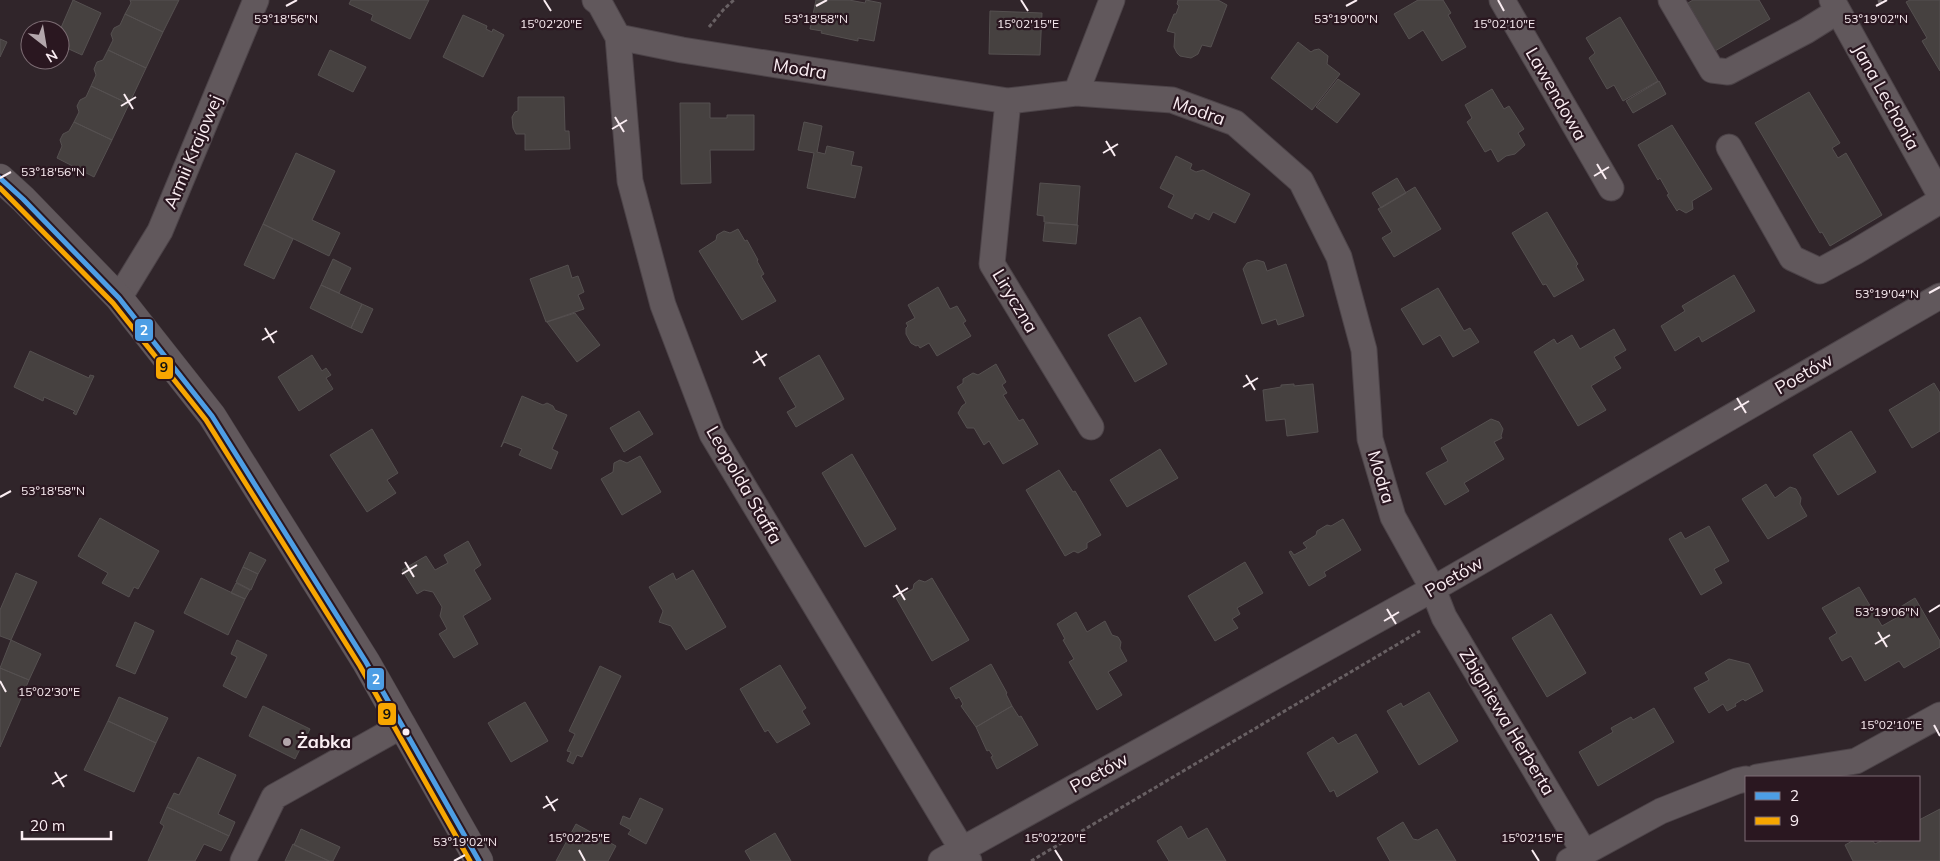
<svg xmlns="http://www.w3.org/2000/svg" width="1940" height="861" viewBox="0 0 1940 861" font-family="Mulish,sans-serif">
<rect width="100%" height="100%" fill="#30252a"/>
<!-- building -->
<path fill="#464140" stroke="#555050" d="M73,0L101,13L82,55L60,45V30Z
M130,0H179L163,32L125,14L131,3Z
M351,0H429L410,39L371,20L373,15L349,4Z
M816,0H849L865,3L866,0L881,3L874,41L858,38V41L821,33L822,31L810,29Z
M1178,0H1218L1227,5L1211,47L1202,45L1198,54L1191,58L1180,56L1177,53L1174,47L1175,33L1167,31L1174,14H1176L1179,6L1177,4Z
M1418,0H1443L1451,13L1448,15L1466,47L1442,61L1423,30L1409,39L1394,14Z
M1693,0H1759L1770,19L1715,51L1688,3Z
M1910,0H1940V71L1922,41L1927,38L1906,2Z
M990,11L1042,13L1040,55L989,54Z
M125,14L163,32L146,68L108,50L113,40L111,34L114,28L120,25Z
M463,15L487,26L486,29L492,32L493,29L504,35L483,77L443,57Z
M1620,17L1658,81L1623,101L1614,85L1607,89L1589,58L1595,53L1586,38Z
M0,39L7,42L0,57Z
M1298,42L1311,52L1314,50L1319,49L1328,56L1327,64L1340,74L1312,110L1271,78Z
M108,50L146,68L129,104L91,86L96,75L94,69L97,62L103,60Z
M330,50L366,67L353,92L318,75Z
M1338,79L1360,94L1337,123L1316,107Z
M1659,81L1666,94L1633,113L1626,101Z
M91,86L129,104L112,140L74,122L79,112L77,106L80,100L86,97Z
M1492,89L1504,109L1509,106L1524,129L1518,133L1525,145L1515,154L1506,156L1498,162L1491,149L1485,152L1467,122L1472,118L1465,105Z
M1809,92L1840,143L1832,148L1838,158L1846,153L1882,215L1830,246L1822,232L1820,233L1755,123Z
M518,97H564L565,131H569L570,149L525,150V134H516L513,128L512,117L515,112L518,111Z
M680,103H710V118H727V115H754V150H710L711,183L681,184Z
M74,122L112,140L94,177L57,158L62,146L60,140L63,134L69,131Z
M804,122L822,126L817,152L825,154L827,146L854,152L851,165L862,167L855,198L807,188L814,153L798,150Z
M1672,125L1712,189L1692,201L1693,209L1686,213L1679,209L1677,211L1667,195L1669,194L1660,178L1658,180L1638,145Z
M296,153L335,171L312,220L340,233L329,256L263,224Z
M1176,156L1192,164L1190,169L1196,172L1203,170L1250,194L1235,223L1213,212L1209,220L1195,213L1192,219L1168,207L1174,195L1160,188Z
M1397,178L1406,193L1381,208L1372,193Z
M1040,183L1080,186L1077,225L1044,222V216L1037,215Z
M1415,187L1441,229L1394,257L1382,238L1392,232L1378,209Z
M1547,212L1578,264L1576,266L1584,280L1554,297L1546,284L1543,285L1512,233Z
M1045,223L1078,225L1076,244L1043,241Z
M263,224L293,239L274,279L244,265Z
M738,229L745,241L747,240L758,260L757,261L764,274L761,276L776,301L742,320L699,251L716,240L717,235L724,231L730,233Z
M333,259L351,268L339,293L321,285Z
M1257,260L1264,262L1267,271L1286,264L1304,316L1278,325L1276,319L1262,324L1243,269L1247,263Z
M568,265L572,278L578,276L584,292L578,295L584,309L546,322L530,279Z
M1734,275L1755,311L1702,342L1699,336L1675,351L1661,326L1685,311L1682,306Z
M321,285L362,304L351,328L310,308Z
M938,287L950,309L957,306L966,321L963,323L971,336L937,356L929,343L920,348L918,345L916,346L911,343L906,334V328L908,326L906,323L915,318L908,305Z
M1438,288L1464,331L1470,328L1479,342L1453,357L1440,335L1423,345L1401,309Z
M362,304L373,309L362,333L351,328Z
M575,313L600,345L577,362L547,322Z
M1140,317L1167,364L1135,382L1108,335Z
M1614,329L1626,350L1614,357L1621,368L1591,386L1606,410L1578,426L1534,352L1554,339L1557,344L1572,335L1580,349Z
M30,351L89,378L90,375L94,376L76,415L73,413L75,411L44,397L43,401L14,387Z
M312,355L322,371L326,368L331,375L326,378L333,389L299,411L278,377Z
M819,355L844,399L796,427L787,412L796,407L779,378Z
M996,364L1006,382L1002,385L1007,393L1003,395L1019,421L1023,419L1038,444L1003,464L989,441L984,445L974,428H967L958,413L962,406L966,403L957,387L963,383V379L973,373L978,375Z
M1934,383L1940,393V431L1912,448L1889,410Z
M1294,384V386L1313,384L1318,432L1287,436L1285,419L1266,421L1263,390L1281,387V385Z
M522,396L543,405L547,403L553,406L555,410L567,415L552,449L558,452L551,469L519,455L522,449L504,442L501,447Z
M639,411L653,434L624,452L610,428Z
M1491,419L1499,422L1503,429L1501,436L1502,438L1494,442L1504,459L1464,483L1469,491L1445,505L1426,473L1448,461L1441,448Z
M372,429L398,473L387,480L396,493L367,512L330,455Z
M1851,431L1876,472L1838,495L1813,455Z
M1160,449L1178,478L1127,507L1110,480Z
M852,454L896,529L865,547L822,473Z
M640,456L661,492L622,515L601,479L613,472L614,463L620,460L627,463Z
M1059,470L1073,492L1075,491L1101,535L1087,543V548L1078,553L1074,551L1065,556L1026,490Z
M1766,484L1775,498L1790,487L1796,489L1801,498L1800,504L1807,516L1768,539L1742,499Z
M100,518L159,551L138,589L134,587L129,597L102,583L108,573L78,556Z
M1343,519L1361,550L1324,572L1326,576L1309,586L1289,552L1291,551L1294,555L1307,548L1303,543L1316,535L1317,531L1327,525L1331,526Z
M1709,526L1729,561L1714,569L1722,583L1701,595L1669,539L1681,532L1685,539Z
M468,541L481,565L474,570L491,599L463,616L478,644L454,658L439,634L447,629L440,616L442,607L433,592L424,590L417,594L402,570L426,556L435,570L448,563L444,555Z
M250,552L266,560L258,574L243,567Z
M1245,562L1263,593L1237,608L1240,614L1232,619L1238,628L1215,641L1188,596Z
M243,567L258,574L251,590L236,582Z
M693,570L726,627L686,650L671,626L659,622L663,611L649,587L673,573L676,580Z
M16,573L37,582L11,640L0,636V610Z
M201,578L245,599L228,635L184,613Z
M932,578L969,640L932,661L896,598L913,589L914,584L919,580L925,582Z
M236,583L250,590L245,599L231,593Z
M1859,587L1882,626L1896,618L1892,612L1915,598L1940,641V647L1904,668L1899,661L1865,681L1851,656L1842,661L1829,638L1837,633L1822,608Z
M1076,612L1087,632L1105,621L1112,635L1118,637L1121,642L1120,648L1127,661L1108,672L1122,695L1097,710L1069,662L1074,659L1063,640L1065,639L1057,624Z
M1551,614L1586,673L1547,697L1512,638Z
M135,622L154,631L135,674L116,666Z
M11,640L41,654L29,680L0,668Z
M237,640L267,655L246,698L223,686L237,657L231,654Z
M1729,659L1749,664L1763,691L1745,701L1743,699L1735,704L1736,706L1727,711L1723,704L1709,713L1694,688L1709,680L1705,673Z
M991,664L1007,693L1006,694L1012,706L976,727L961,706L963,704L959,697L956,699L950,688Z
M780,665L806,708L802,711L810,724L777,743L768,730L765,732L740,689Z
M600,666L621,676L582,757L577,755L573,764L567,761L571,752L567,751L575,734L569,731Z
M0,668L29,680L0,747Z
M1429,692L1458,741L1419,765L1387,711L1401,703L1403,707Z
M119,697L168,718L156,743L108,721Z
M525,702L548,741L511,762L488,723Z
M263,706L310,729L295,759L249,736Z
M1012,706L1019,717L1021,716L1038,745L997,769L991,757L993,756L989,750L987,751L986,749L976,727Z
M1654,708L1674,742L1598,786L1579,752L1613,732L1611,728L1631,717L1633,720Z
M108,721L156,743L134,792L84,770Z
M1356,734L1378,772L1337,797L1334,790L1330,792L1307,753L1333,737L1338,744Z
M198,757L236,775L218,814L235,822L229,836L167,807L174,793L179,795Z
M640,798L663,809L646,844L628,834L631,830L620,824L623,816L630,819Z
M167,807L229,836L221,851L204,844L195,861H148L164,826L160,823Z
M1940,809V861H1853L1845,845L1854,840H1872L1875,844L1883,840H1919V820Z
M1403,822L1413,839L1418,840L1437,829L1456,861H1390L1377,838Z
M576,824L616,846L608,861H556Z
M1181,826L1188,839L1207,828L1226,861H1169L1157,841Z
M301,829L340,847L333,861H329L294,845Z
M775,833L791,861H751L745,851Z
M293,844L329,861H285Z"/>
<g fill="none" stroke-linecap="round" stroke-linejoin="round">
<!-- minor casing -->
<g stroke="#4c4348" stroke-width="27">
<path id="minor" d="M595,0L600,4L618,37L630,181L663,305L712,434L969,861
M1502,0L1611,188
M1671,0L1712,70L1728,72L1806,31L1838,11
M1832,0L1940,195
M618,37L682,50L1008,101L1076,93L1172,100L1235,123L1301,181L1339,257L1364,350L1370,439L1393,517L1433,589L1444,617L1584,852
M1076,93L1112,0
M1008,101L992,264L1091,427
M1729,147L1792,258L1820,271L1855,252L1940,201
M119,298L160,231L256,0
M1757,777L1856,761L1940,715
M243,861L274,797L403,725
M941,861L1433,589L1940,296
M1569,861L1661,811L1737,781L1746,779"/>
</g>
<!-- tertiary casing -->
<g stroke="#4c4348" stroke-width="29">
<path id="tertiary" d="M0,178L23,199L119,298L212,416L366,662L479,861"/>
</g>
<!-- path -->
<path stroke="#686063" stroke-width="3" stroke-dasharray="4 2.5" stroke-linecap="butt" d="M1878,2L1883,0
M709,27L724,9L734,0
M1031,861L1420,631"/>
<!-- minor -->
<use href="#minor" stroke="#61585c" stroke-width="25"/>
<!-- tertiary -->
<use href="#tertiary" stroke="#61585c" stroke-width="28"/>
<!-- bus-1 casing -->
<g stroke="#2a1720" stroke-width="9">
<path id="bus-1" d="M0,178L23,199L119,298L212,416L366,662L479,861"/>
</g>
<!-- bus-2 casing -->
<g stroke="#2a1720" stroke-width="9">
<path id="bus-2" d="M0,188L113,303L206,420L360,666L470,861"/>
</g>
<!-- bus-1 -->
<use href="#bus-1" stroke="#4d9ee5" stroke-width="5"/>
<!-- bus-2 -->
<use href="#bus-2" stroke="#f7a600" stroke-width="5"/>
</g>
<!-- ticks -->
<path fill="none" stroke="#faedf2" stroke-width="2" d="M544,0L551,11M1021,0L1028,11M1498,0L1504,11M286,6L297,0M816,6L827,0M1346,6L1357,0M1876,6L1887,0M124,94L133,109M121,106L136,97M615,117L624,132M612,129L627,120M1106,141L1115,156M1103,153L1118,144M1597,164L1606,179M1594,176L1609,167M0,178L11,172M1929,293L1940,287M265,328L274,343M262,340L277,331M756,351L765,366M753,363L767,354M1246,375L1255,390M1243,387L1258,378M1737,398L1746,413M1734,410L1749,401M0,497L11,491M405,562L414,577M402,574L417,565M896,585L905,600M893,597L908,588M1387,609L1396,624M1929,612L1940,605M1384,621L1399,612M1878,632L1887,647M1875,644L1890,635M0,681L6,692M1934,725L1940,736M55,772L64,787M52,784L67,775M546,796L555,811M543,808L558,799M579,850L585,861M1055,850L1062,861M1532,850L1539,861M454,861L465,855"/>
<!-- markers -->
<circle fill="#faedf2" stroke="#2a1720" stroke-width="2" cx="406" cy="732" r="4.5"/>
<circle fill="#b3a7ac" stroke="#2a1720" stroke-width="2" cx="287" cy="742" r="5"/>
<g text-anchor="middle" stroke-width="4.5" stroke-linejoin="round" paint-order="stroke">
<!-- street labels -->
<g font-size="18" fill="#faedf2" stroke="#2a1720">
<text transform="translate(800 69) rotate(9)" y="6">Modra</text>
<text transform="translate(1556 94) rotate(60)" y="6">Lawendowa</text>
<text transform="translate(1886 97) rotate(61)" y="6">Jana Lechonia</text>
<text transform="translate(1199 111) rotate(19)" y="6">Modra</text>
<text transform="translate(193 152) rotate(-67)" y="6">Armii Krajowej</text>
<text transform="translate(1015 301) rotate(59)" y="6">Liryczna</text>
<text transform="translate(1804 374) rotate(-30)" y="6">Poetów</text>
<text transform="translate(1381 477) rotate(73)" y="6">Modra</text>
<text transform="translate(744 485) rotate(60)" y="6">Leopolda Staffa</text>
<text transform="translate(1454 577) rotate(-30)" y="6">Poetów</text>
<text transform="translate(1507 722) rotate(59)" y="6">Zbigniewa Herberta</text>
<text transform="translate(1099 773) rotate(-29)" y="6">Poetów</text>
</g>
<!-- poi labels -->
<g font-size="18" font-weight="bold" fill="#faedf2" stroke="#2a1720" text-anchor="start">
<text x="297" y="748">Żabka</text>
</g>
</g>
<g font-size="12" text-anchor="middle" fill="#faedf2" stroke="#2a1720" stroke-width="4.5" stroke-linejoin="round" paint-order="stroke">
<text x="1876" y="23">53°19'02"N</text>
<text x="286" y="23">53°18'56"N</text>
<text x="816" y="23">53°18'58"N</text>
<text x="1346" y="23">53°19'00"N</text>
<text x="551" y="28">15°02'20"E</text>
<text x="1028" y="28">15°02'15"E</text>
<text x="1504" y="28">15°02'10"E</text>
<text x="53" y="176">53°18'56"N</text>
<text x="1887" y="298">53°19'04"N</text>
<text x="53" y="495">53°18'58"N</text>
<text x="1887" y="616">53°19'06"N</text>
<text x="49" y="696">15°02'30"E</text>
<text x="1891" y="729">15°02'10"E</text>
<text x="579" y="842">15°02'25"E</text>
<text x="1055" y="842">15°02'20"E</text>
<text x="1532" y="842">15°02'15"E</text>
<text x="465" y="846">53°19'02"N</text>
</g>
<g stroke="#2a1720" stroke-width="2">
<rect x="134" y="318" width="20" height="24" rx="5" fill="#4d9ee5"/>
<rect x="155" y="356" width="19" height="24" rx="5" fill="#f7a600"/>
<rect x="366" y="667" width="19" height="24" rx="5" fill="#4d9ee5"/>
<rect x="377" y="702" width="20" height="24" rx="5" fill="#f7a600"/>
</g>
<g font-size="14" text-anchor="middle" font-weight="bold" fill="#fff">
<text x="144" y="335">2</text>
<text x="376" y="684">2</text>
</g>
<g font-size="14" text-anchor="middle" font-weight="bold" fill="#111">
<text x="164" y="372">9</text>
<text x="387" y="719">9</text>
</g>
<!-- legend -->
<rect x="1745" y="776" width="175" height="65" fill="#2a1720" stroke="#7d6d74"/>
<rect x="1755" y="792" width="25" height="8" fill="#4d9ee5" stroke="#7d6d74"/>
<text x="1790" y="801" font-size="15" fill="#faedf2">2</text>
<rect x="1755" y="817" width="25" height="8" fill="#f7a600" stroke="#7d6d74"/>
<text x="1790" y="826" font-size="15" fill="#faedf2">9</text>
<!-- north arrow -->
<g transform="translate(45 45) rotate(149)"><circle r="24" fill="#2a1720" stroke="#7d6d74"/>
<path d="M0-4L9 19L0 12L-9 19Z" fill="#b3a7ac"/>
<text y="-8" font-size="14" font-weight="bold" text-anchor="middle" fill="#faedf2">N</text>
</g>
<!-- scale -->
<path d="M22 831v8h89v-8" fill="none" stroke="#faedf2" stroke-width="2.5"/>
<text x="30" y="831" font-size="15" fill="#faedf2" stroke="#2a1720" stroke-width="4" paint-order="stroke">20 m</text>
</svg>
